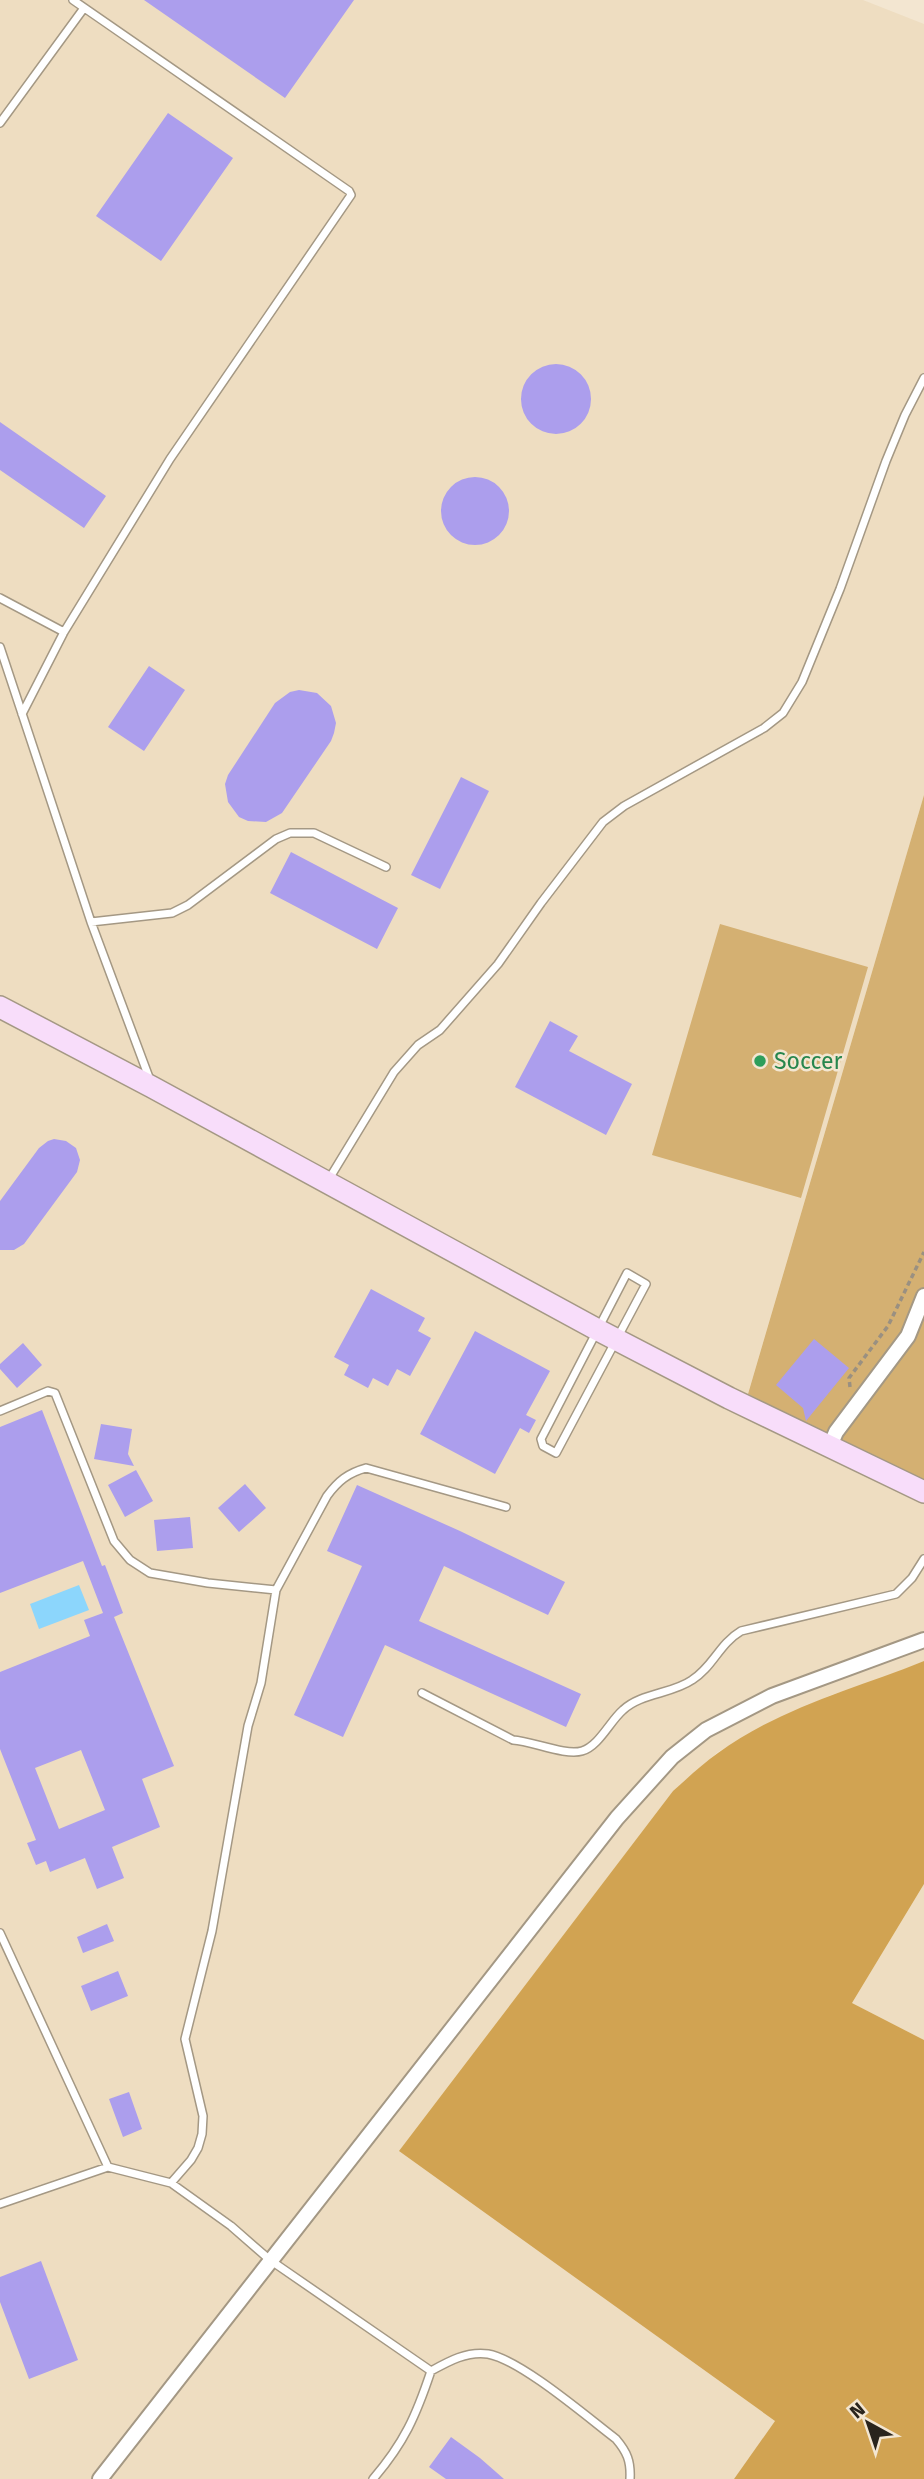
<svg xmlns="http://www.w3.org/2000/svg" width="924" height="2479" viewBox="0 0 924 2479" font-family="'Fira Sans',sans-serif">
<rect width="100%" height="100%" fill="#f3e6d1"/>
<!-- built -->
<path fill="#eeddc1" d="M0,0H863L924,24V795L744,1407L924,1500V1661L873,1682L831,1695L773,1721L718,1752L673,1791L400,2151L775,2421L734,2479H0Z
M924,1884V2040L852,2003Z"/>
<!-- green -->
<path fill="#d4b072" d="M924,795V1490L748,1394Z
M720,924L868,967L801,1198L652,1155Z"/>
<!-- forest -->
<path fill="#d1a352" d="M924,1661V1884L852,2003L924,2040V2479H734L775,2421L399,2151L673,1791C688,1778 702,1764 718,1753C779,1708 855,1689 924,1661Z"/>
<!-- water -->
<path fill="#8cd6fc" d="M79,1585L89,1610L39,1629L30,1604Z"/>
<!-- building -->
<path fill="#ac9eed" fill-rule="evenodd" d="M144,0H354L285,98Z
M168,113L233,158L161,261L96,216Z
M521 399a35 35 0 1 1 70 0a35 35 0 1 1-70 0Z
M0,422L106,496L84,528L0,470Z
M441 511a34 34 0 1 1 68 0a34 34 0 1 1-68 0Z
M149,666L185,690L144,751L108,727Z
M299,690L317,693L331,706L336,723L334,733L331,741L282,813L266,822L248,821L239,817L228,802L225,784L228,775L275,703L290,692Z
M461,777L489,791L440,889L411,875Z
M291,852L398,908L377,949L270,893Z
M550,1021L578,1036L569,1051L632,1084L606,1135L515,1087Z
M54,1139L66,1141L76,1148L80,1160L77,1172L24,1244L14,1250H0V1201L39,1148L48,1141Z
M371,1289L425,1318L418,1331L431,1338L410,1376L397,1369L388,1386L373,1378L368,1388L344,1375L349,1365L334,1357Z
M475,1331L550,1371L526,1415L536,1420L529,1433L520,1428L495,1474L420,1434Z
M814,1339L849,1368L806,1421L803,1408L776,1385Z
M23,1343L42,1365L17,1388L0,1369V1364Z
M42,1410L102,1566L105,1565L123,1613L114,1617L174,1766L142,1779L160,1827L112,1847L124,1878L97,1889L85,1858L50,1872L46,1861L36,1865L27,1843L36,1840L0,1749V1672L90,1636L84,1620L103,1613L83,1561L0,1593V1427ZM81,1750L105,1810L59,1829L35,1768Z
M101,1424L132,1429L128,1454L134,1466L94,1459Z
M136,1470L153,1501L125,1517L108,1485Z
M245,1484L266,1508L239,1532L218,1508Z
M357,1485L460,1531L565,1582L548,1615L444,1566L419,1621L581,1694L566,1727L385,1645L343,1737L294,1715L362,1566L327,1551Z
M190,1517L193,1548L157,1551L154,1520Z
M107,1924L114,1941L83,1953L77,1937Z
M118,1971L128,1996L91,2011L81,1986Z
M129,2092L142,2129L123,2137L109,2099Z
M41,2261L78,2360L29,2379L0,2302V2277Z
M451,2437L480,2458L504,2479H446L429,2467Z"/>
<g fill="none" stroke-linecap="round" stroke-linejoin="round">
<!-- lane casing -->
<g stroke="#a49884" stroke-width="10">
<path id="lane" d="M0,123L84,8
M0,598L64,632
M0,647L91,922L150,1080
M22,714L64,632L170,459L351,195L349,191L73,0
M91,922L172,913L188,905L276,839L290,833H314L386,867
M329,1179L394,1072L418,1045L440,1030L498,964L541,903L603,822L624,806L764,728L783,713L802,682L840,589L886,461L905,415L924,378
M627,1273L646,1284L556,1453L543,1446L541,1439Z
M0,1411L48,1391L55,1393L114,1541L130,1560L150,1573L208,1583L276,1590
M422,1693L513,1740C532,1741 565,1756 582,1751C599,1746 610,1721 623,1710C641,1693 672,1694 692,1680C713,1667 719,1644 741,1631L896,1594L912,1578L924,1559
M0,1933L108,2167
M171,2183L191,2160L198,2148L202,2134L203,2116L185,2039L212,1931L248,1726L261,1683L276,1590L327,1496C338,1481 348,1473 366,1468L506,1507
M0,2204L108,2167L171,2183L231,2226L270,2260L431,2371
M373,2479C404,2443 416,2416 431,2371C449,2361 467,2351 488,2354C521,2360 587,2417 616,2439C627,2452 631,2461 630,2479"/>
</g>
<!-- street casing -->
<g stroke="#a49884" stroke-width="18">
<path id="street" d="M830,1446L836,1432L908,1336L924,1296
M100,2479L617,1818L672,1757L706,1730L772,1696L924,1640"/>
</g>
<!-- secondary casing -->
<g stroke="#a49884" stroke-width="24">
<path id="secondary" d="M0,1007L152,1087L598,1330L729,1398L924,1492"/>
</g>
<!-- path -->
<path stroke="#9a9081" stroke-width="3.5" stroke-dasharray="5 3.5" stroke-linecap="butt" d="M850,1387L849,1378L888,1326L924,1252"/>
<!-- lane -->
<use href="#lane" stroke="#fff" stroke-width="7"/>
<!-- street -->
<use href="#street" stroke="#fff" stroke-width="14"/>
<!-- secondary -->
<use href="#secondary" stroke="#f8ddfa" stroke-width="21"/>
</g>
<!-- markers -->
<circle fill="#2e9e5b" stroke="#f3e6d1" stroke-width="2.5" cx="760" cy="1061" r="7"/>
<g text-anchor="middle" stroke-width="5" stroke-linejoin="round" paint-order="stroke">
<!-- leisure labels -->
<g font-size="23" fill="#27864d" stroke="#f3e6d1" text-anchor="start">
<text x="774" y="1069">Soccer</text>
</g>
</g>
<!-- north arrow -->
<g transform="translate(868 2423) rotate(320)" stroke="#f3e6d1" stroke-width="5" paint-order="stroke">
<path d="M0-5L12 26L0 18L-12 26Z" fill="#29241c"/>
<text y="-10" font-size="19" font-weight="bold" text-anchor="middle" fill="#29241c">N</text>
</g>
</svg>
